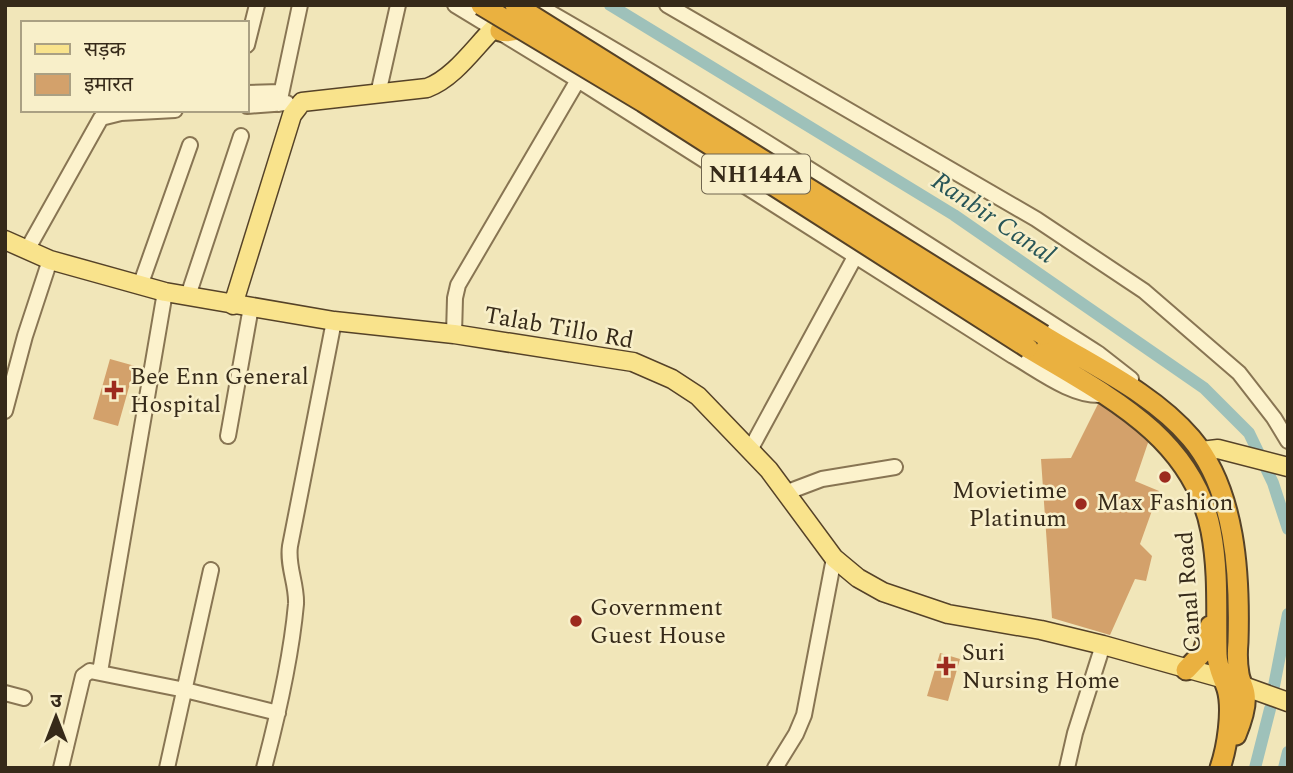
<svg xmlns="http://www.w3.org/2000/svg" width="1293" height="773" viewBox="0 0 1293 773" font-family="Spectral,'Noto Sans Devanagari',serif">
<rect width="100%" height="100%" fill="#f1e6b9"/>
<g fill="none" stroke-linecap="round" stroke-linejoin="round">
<!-- canal -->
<path stroke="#9ec1ba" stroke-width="12" d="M610,5L954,215L1204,388L1249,433L1273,483L1288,529
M1274,686L1288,614
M1255,768L1270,709
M1284,768L1288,752"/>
</g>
<!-- building -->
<path fill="#d3a16b" d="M110,359L135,366L118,426L93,419Z
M1102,396L1151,434L1135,481L1159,491L1140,544L1152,556L1146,581L1135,579L1110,635L1052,618L1041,459L1071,458Z
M940,653L960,659L948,701L927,696Z"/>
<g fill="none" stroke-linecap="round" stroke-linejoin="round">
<!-- minor casing -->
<g stroke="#887553" stroke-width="18">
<path id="minor" d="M455,5L578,80L1013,356C1038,370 1072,397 1102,395
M537,5C728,114 913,235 1099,354L1131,379
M667,5L1036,219L1144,291L1239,373L1274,418L1288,441
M247,45L257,5
M247,93L280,92
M378,94L398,5
M279,104L300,5
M247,106L287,103
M27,250L101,118L121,113L175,110
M140,286L190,145
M188,296L241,136
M454,334L455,298L458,285L578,80
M5,411L25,336L50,260
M228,436L251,307
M750,450L856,255
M785,493L822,479L895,467
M100,672L165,292
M5,693L24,698
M61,768L83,676L90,671L185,690L278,713
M167,768L211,570
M264,768C278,715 291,659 296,604C297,584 287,566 290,546L334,321
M775,768L796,734L804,715L834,558
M1067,768L1075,733L1103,645"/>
</g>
<!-- major casing -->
<g stroke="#554228" stroke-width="21">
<path id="major" d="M5,240L50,260L165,292L334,321L454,334L633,362L672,379L698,396L769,470L834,558L858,578L883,592L948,614L1041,630L1103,645L1221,678L1288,702
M233,305L292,115L302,102L427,88C454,78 474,48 494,28
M1201,451L1218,449L1288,467"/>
</g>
<!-- highway casing -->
<g stroke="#554228" stroke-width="23">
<path id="highway" d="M500,31C513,34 522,29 527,17
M1043,335C1093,366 1153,393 1191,438C1236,491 1240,575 1238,642C1237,653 1237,663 1239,674C1240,681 1244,687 1245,694C1247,707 1241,723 1236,735
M1028,348C1104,394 1193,436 1211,531C1219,572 1216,612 1217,654C1217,667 1223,677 1227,689C1233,710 1227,748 1220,768
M1186,670L1203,652L1210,626"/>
</g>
<!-- minor -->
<use href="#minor" stroke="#fcf2cc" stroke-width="14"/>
<!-- major -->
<use href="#major" stroke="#f9e38c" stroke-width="18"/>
<!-- highway -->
<use href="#highway" stroke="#eab140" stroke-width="19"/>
<!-- highway-bridge casing -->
<g stroke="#554228" stroke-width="23" stroke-linecap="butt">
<path id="highway-bridge" d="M481,5L643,102L1028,348
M515,5L1043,335"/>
</g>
<!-- highway-bridge -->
<use href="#highway-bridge" stroke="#eab140" stroke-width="19"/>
</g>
<!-- markers -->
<g fill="#9c2a1e" stroke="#f8efc9" stroke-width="2.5">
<path d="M110.5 379.5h7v7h7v7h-7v7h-7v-7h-7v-7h7z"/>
<circle cx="1165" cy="477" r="7"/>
<circle cx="1081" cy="504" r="7"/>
<circle cx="576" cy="621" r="7"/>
<path d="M942.5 655.5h7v7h7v7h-7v7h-7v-7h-7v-7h7z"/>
</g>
<g text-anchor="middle" stroke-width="5" stroke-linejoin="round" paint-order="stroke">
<!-- shield labels -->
<rect fill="#f8efc9" stroke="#70654e" stroke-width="2" x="702" y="154.5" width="108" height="39" rx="5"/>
<g font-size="23" font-weight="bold" fill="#362a19">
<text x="756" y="182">NH144A</text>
</g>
<!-- street labels -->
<g font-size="24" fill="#362a19" stroke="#f8efc9">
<text transform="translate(559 327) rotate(10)" y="8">Talab Tillo Rd</text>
<text transform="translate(1188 592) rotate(-94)" y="8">Canal Road</text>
</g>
<!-- poi labels -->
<g font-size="24" fill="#362a19" stroke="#f8efc9" text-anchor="start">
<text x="130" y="384">Bee Enn General<tspan x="130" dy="28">Hospital</tspan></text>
<text x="1067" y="498" text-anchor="end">Movietime<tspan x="1067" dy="28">Platinum</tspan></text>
<text x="1165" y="510" text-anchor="middle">Max Fashion</text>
<text x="590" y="615">Government<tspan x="590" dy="28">Guest House</tspan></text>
<text x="962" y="660">Suri<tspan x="962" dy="28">Nursing Home</tspan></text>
</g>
<!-- water labels -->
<g font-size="26" font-style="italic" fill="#275557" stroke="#f8efc9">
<text transform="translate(994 217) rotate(34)" y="9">Ranbir Canal</text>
</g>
</g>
<!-- border -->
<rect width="1293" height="773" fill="none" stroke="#362a19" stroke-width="14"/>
<!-- legend -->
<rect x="21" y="21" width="228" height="91" fill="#f8efc9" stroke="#aaa083" stroke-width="2"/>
<rect x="35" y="44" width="35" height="10" fill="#f9e38c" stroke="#aaa083" stroke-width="2"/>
<text x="84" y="56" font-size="21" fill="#362a19">सड़क</text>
<rect x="35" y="74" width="35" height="21" fill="#d3a16b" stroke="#aaa083" stroke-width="2"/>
<text x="84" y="91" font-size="21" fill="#362a19">इमारत</text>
<!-- north arrow -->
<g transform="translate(56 717)" stroke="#f8efc9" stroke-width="5" paint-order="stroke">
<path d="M0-5L12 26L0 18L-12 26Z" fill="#362a19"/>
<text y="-10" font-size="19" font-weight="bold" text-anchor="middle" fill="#362a19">उ</text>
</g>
</svg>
